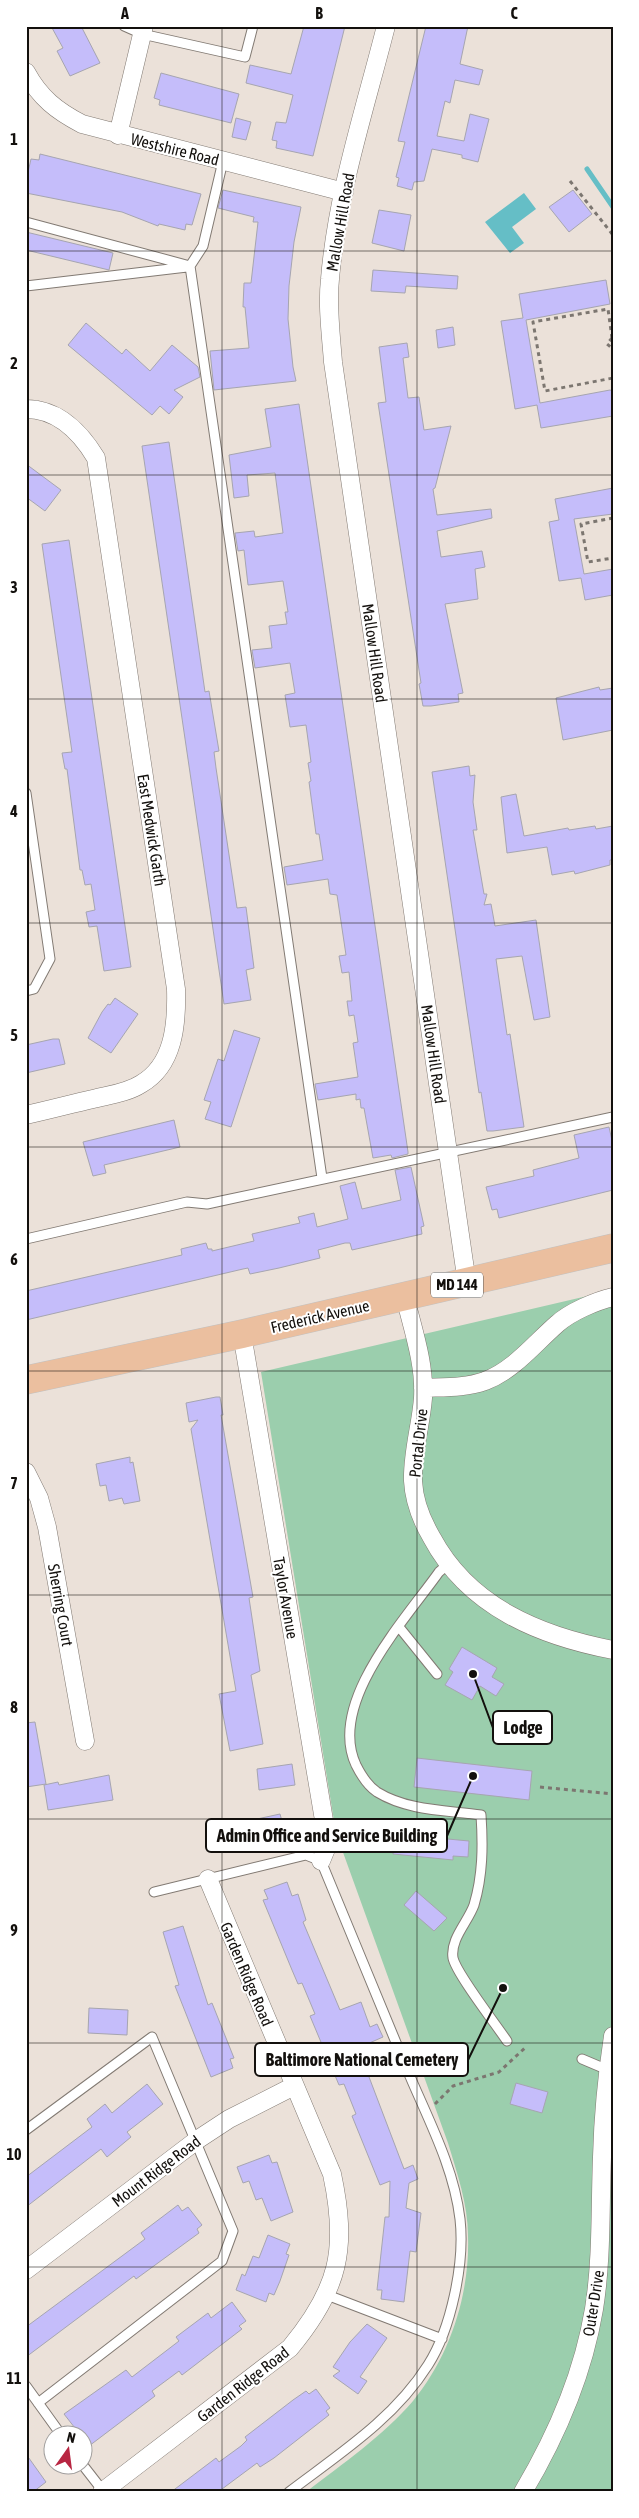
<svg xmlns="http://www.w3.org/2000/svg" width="639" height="2518" viewBox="0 0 639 2518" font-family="'Asap Condensed',sans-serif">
<rect width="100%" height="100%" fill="#ebe1d9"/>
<!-- green -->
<path fill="#9bcead" d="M613,1290V2492H306C342,2464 383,2436 413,2401C450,2356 470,2294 468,2236C468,2204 457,2173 448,2143L336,1833L261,1372Z"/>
<!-- water -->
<path fill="#65bec6" d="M524,193L536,209L512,227L524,243L510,253L485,222Z"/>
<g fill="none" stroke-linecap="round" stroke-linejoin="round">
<!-- stream -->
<path stroke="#65bec6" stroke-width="5" d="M587,169L613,207"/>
</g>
<!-- building -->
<path fill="#c5bdfa" stroke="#a6a5b0" d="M51,26H81L100,63L70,76L57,51L63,48Z
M304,26H345L313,156L276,148L277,141L272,140L276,122L286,123L293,95L246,83L250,65L291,74Z
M426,26H468L460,64L483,70L479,85L455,80L450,103L445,101L437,136L464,141L470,114L489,119L478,162L462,158V155L432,149L424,181L414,182L412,190L397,186L399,178L396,177L405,142L398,141Z
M161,73L239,94L231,123L159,105L160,100L154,98Z
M236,118L251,122L246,140L232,137Z
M40,154L201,194L192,225L186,224L185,230L159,224L158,226L122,212L26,193V181L31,159L39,160Z
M223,190L301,207L294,242L289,286L288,319L293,367L296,381L214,390L210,351L249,348L245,307H243L244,283H251L258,222H253L254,217L218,208Z
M573,190L592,214L569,232L549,207Z
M379,210L411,215L404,251L372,243Z
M26,232L113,253L109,270L26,250Z
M373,270L458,276L457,289L406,286L405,293L371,291Z
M606,280L610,304L526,320L540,403L610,390L613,391V416L541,428L537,405L515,409L501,321L523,318L519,294Z
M86,323L122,354L126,349L150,371L172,345L198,367L200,377L174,390L183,397L169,414L160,406L152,415L68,345Z
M453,327L455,345L438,348L436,330Z
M407,343L409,357L403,358L408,398L419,397L424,430L451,426L435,488L433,489L437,515L491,509L492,518L437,531L441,557L482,551L485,567L475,569L478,599L445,604L463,693L458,694L459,702L431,706H423L419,684L421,683L378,403L386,402L379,347Z
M299,404L408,1152V1154L392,1158L391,1155L373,1158L364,1108H361L360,1099L356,1100V1094L318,1100L315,1084L358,1077L353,1043L358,1042L354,1015L349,1016L347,1001H352L349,972L342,973L339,956L346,955L337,895L330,894L328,879L287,885L284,867L323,860L319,834H316L309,782L311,781L308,763L311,762L306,725L290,727L285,695L295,693L290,663L255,668L252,650L272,648L269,626L287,624L285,612H288L283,581L248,585L244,550L238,551L235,533L254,531L255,537L283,533L275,473L247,475L249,496L234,498L229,455L271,447L265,409Z
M169,442L205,692L209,691L219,751L214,752L216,768L237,908L246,907L254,968L246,970L251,1000L224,1004L142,446Z
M26,464L61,490L45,511L26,497Z
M613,488V514L574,519L584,574L613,569V595L585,600L581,578L559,581L549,522L559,520L555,499Z
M69,540L131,967L104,971L97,926L89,927L86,912L95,910L91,884L85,885L82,870H80L67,769H65L62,753L72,752L42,544Z
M599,687L600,690L613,688V730L563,740L556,698Z
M469,766L470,776L475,775L473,802L477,830H473L484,894H487L484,905L491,904L495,926L536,920L550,1017L534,1020L522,956L496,959L507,1035L510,1034L524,1127L493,1131H487L481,1092L479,1093L432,772Z
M516,794L524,836L568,828L569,830L595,826L596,829L613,826V860H610V865L575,874L574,871L552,875L547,847L507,853L501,797Z
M115,998L138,1014L111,1053L88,1038L102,1012L108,1004L110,1005Z
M234,1030L260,1038L231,1127L205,1119L211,1102L204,1100L218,1059L224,1061Z
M53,1039H59L65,1064L26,1073V1045Z
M174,1120L180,1147L104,1165L106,1173L93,1176L83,1142Z
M609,1127L613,1145V1190L499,1218L497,1209L492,1210L486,1187L534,1176L533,1170L579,1158L574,1135Z
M411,1167L424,1226L421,1227L422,1234L352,1250L350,1243H345L318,1250L320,1258L279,1268L250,1274L248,1268L243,1269L26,1320V1291L182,1255L181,1249L206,1243L208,1249H212V1251L254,1241L252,1234L300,1223L298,1217L314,1213L317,1227L348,1219L340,1186L355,1182L362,1209L401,1200L395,1170Z
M216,1397H220L223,1415H221L253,1597L249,1598L260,1671L251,1675L263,1744L230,1751L219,1694L236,1691L191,1429L198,1420L189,1422L186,1403Z
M130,1457V1463L133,1462L140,1501L124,1504L122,1498L109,1501L106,1485L100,1486L96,1464Z
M462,1647L497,1668L492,1677L504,1684L496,1696L480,1686L472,1700L445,1685L453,1672L449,1669Z
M35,1722L46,1784L26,1787V1723Z
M417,1758L532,1771L529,1800L414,1787Z
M292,1764L295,1785L259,1790L257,1769Z
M109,1775L113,1800L48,1810L44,1785L58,1782L59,1785Z
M280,1814L288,1843L263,1848L257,1819Z
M395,1834L469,1841L468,1857L453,1856V1860L393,1854Z
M287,1882L292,1896L298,1894L306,1920L303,1922L340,2010L361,2002L370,2027L377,2024L383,2037L358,2048L404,2169L413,2165L418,2179L409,2183L406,2208L421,2213L416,2252L410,2251L404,2302L381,2299L382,2290H377L385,2217H389L390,2181L380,2185L352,2116L356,2114L344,2084L339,2085L310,2016L315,2014L302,1983L298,1984L292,1970L263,1900L268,1899L264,1890Z
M416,1891L447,1918L434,1931L404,1905Z
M183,1926L208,2005L212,2003L234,2058L230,2059L233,2068L211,2077L175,1986L179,1985L163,1932Z
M89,2008L128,2010L127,2035L88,2033Z
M516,2083L548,2092L542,2113L510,2104Z
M147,2084L163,2104L127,2132L131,2137L107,2157L101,2149L26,2207V2177L92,2127L87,2119L105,2104L112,2113Z
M269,2155L272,2163L277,2162L293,2212L271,2221L262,2198L256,2200L249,2181L243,2183L237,2167Z
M178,2205L182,2211L188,2207L202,2225L197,2229L199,2233L136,2279L134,2276L26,2357V2327L145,2239L141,2233Z
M268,2235L290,2244L286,2254L289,2255L280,2281L274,2295L269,2293L266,2302L236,2290L242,2274L245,2276L253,2256L259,2258Z
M232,2302L246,2321L239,2326L242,2329L182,2375L179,2371L152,2391L155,2396L89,2446L64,2414L126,2370L132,2377L179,2341L176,2337L208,2313L211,2318Z
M367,2324L387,2338L360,2377L367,2381L358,2394L333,2376L340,2371L333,2367L350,2342Z
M316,2389L330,2408L326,2411L329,2415L274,2458L260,2467L257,2463L218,2492H171L216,2458L219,2462L241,2446L247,2440L245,2437L293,2400L306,2391L309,2394Z
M26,2454L46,2482L33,2492H26Z"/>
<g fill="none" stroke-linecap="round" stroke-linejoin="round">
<!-- service casing -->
<g stroke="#827a73" stroke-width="11">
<path id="service" d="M124,26L142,34L245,57L253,26
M223,161L203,246L190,266L322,1178
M26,222L190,266
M26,286L187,267
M26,793L50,959L34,989L26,991
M26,1239L187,1202L207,1204L613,1117
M447,1565L439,1572C405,1620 327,1703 356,1765C361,1775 368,1786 377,1792C408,1811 446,1810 481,1815C483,1845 483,1875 474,1905C468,1922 450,1939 453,1958C456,1973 497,2026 507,2041
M399,1627L437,1674
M154,1892L306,1855L321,1861C350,1932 380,2003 409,2074C429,2121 454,2168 460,2219C465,2263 451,2329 428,2365C394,2419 339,2454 289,2492
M582,2059L608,2070
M26,2130L152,2037L233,2231L222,2261L38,2403
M327,2295L442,2339
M26,2386L62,2436
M82,2464L103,2491"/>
</g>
<!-- minor casing -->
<g stroke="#827a73" stroke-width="19">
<path id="minor" d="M386,26C365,109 337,193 330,279C327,306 331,335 333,362L467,1283
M26,72C40,98 57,111 82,124L344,192
M118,135L144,26
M26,409C58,409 81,433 96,458L176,989C177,1024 174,1065 141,1084C127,1093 109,1095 93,1099C71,1104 49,1110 26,1115
M405,1297C413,1330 425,1364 423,1398C421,1425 412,1453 413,1481C414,1500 422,1521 432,1538C469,1607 540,1636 613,1650
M242,1334L328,1844L321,1861
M423,1388C444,1387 465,1388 485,1381C514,1370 534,1344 557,1324C570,1312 596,1301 613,1297
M26,1472L39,1498L47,1527L85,1741
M26,2270L197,2140L229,2119L294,2086
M102,2492L290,2348C339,2289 348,2249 332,2174L208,1879
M523,2492C557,2435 583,2375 594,2309C602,2259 600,2208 602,2157C603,2117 607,2076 613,2036"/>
</g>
<!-- primary casing -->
<g stroke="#c2c1c0" stroke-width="29">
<path id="primary" d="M26,1380L242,1334L613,1248"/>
</g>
<!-- path -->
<path stroke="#7c7670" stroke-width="3" stroke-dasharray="4 4" stroke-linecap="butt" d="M570,181L613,235
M612,338L608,309L533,322L545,391L613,378
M612,338L607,344L613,349
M613,518L581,524L588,562L613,558
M540,1787L613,1794
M435,2104L453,2086L499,2072L527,2046"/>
<!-- service -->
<use href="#service" stroke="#fff" stroke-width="9"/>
<!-- minor -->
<use href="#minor" stroke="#fff" stroke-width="18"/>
<!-- primary -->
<use href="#primary" stroke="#ebbf9f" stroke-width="28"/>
</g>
<!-- grid -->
<path fill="none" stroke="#13100d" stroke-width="1" stroke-opacity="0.55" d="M222,26V2492M417,26V2492M26,251H613M26,475H613M26,699H613M26,923H613M26,1147H613M26,1371H613M26,1595H613M26,1819H613M26,2043H613M26,2267H613"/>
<g text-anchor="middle" stroke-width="4" stroke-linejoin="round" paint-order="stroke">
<!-- shield labels -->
<rect fill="#fff" stroke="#5a5856" stroke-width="1" x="431" y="1272.5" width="52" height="25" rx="4"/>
<g font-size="15" font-weight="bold" fill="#13100d">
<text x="457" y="1290">MD 144</text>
</g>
<!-- street labels -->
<g font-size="16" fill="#13100d" stroke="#fff">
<text transform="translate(175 149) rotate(14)" y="6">Westshire Road</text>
<text transform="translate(340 222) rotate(-80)" y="6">Mallow Hill Road</text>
<text transform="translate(375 653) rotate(82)" y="6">Mallow Hill Road</text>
<text transform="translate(152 830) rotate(81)" y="6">East Medwick Garth</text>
<text transform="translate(434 1054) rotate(82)" y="6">Mallow Hill Road</text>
<text transform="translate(320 1316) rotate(-13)" y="6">Frederick Avenue</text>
<text transform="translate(418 1443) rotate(-84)" y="6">Portal Drive</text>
<text transform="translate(286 1598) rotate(80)" y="6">Taylor Avenue</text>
<text transform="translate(61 1605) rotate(80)" y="6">Sherring Court</text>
<text transform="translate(247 1974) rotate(67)" y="6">Garden Ridge Road</text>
<text transform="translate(156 2171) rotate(-37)" y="6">Mount Ridge Road</text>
<text transform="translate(593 2303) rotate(-81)" y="6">Outer Drive</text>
<text transform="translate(243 2384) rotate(-38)" y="6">Garden Ridge Road</text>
</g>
</g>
<!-- callouts -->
<path fill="none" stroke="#13100d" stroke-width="2" d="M473 1674L493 1728M473 1776L447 1836M503 1988L468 2060"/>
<g fill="#13100d" stroke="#fff" stroke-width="2">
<circle cx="473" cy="1674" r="5"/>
<circle cx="473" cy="1776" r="5"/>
<circle cx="503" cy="1988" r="5"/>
</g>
<g fill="#fff" stroke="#13100d" stroke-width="2">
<rect x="493" y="1711" width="59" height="33" rx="5"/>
<rect x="206" y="1819" width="241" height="33" rx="5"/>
<rect x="255" y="2043" width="213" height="33" rx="5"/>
</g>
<g font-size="18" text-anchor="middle" font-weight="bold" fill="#13100d">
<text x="523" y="1734">Lodge</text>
<text x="327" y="1842">Admin Office and Service Building</text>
<text x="362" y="2066">Baltimore National Cemetery</text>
</g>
<!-- border -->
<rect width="639" height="2518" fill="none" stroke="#ffffff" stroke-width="55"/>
<!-- north arrow -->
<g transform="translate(68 2450) rotate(14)"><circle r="24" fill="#ffffff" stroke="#a19f9e"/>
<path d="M0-4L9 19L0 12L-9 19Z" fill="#b82642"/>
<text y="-8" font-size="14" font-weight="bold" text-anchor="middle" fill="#13100d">N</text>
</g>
<rect x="28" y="28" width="584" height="2462" fill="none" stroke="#13100d" stroke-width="2"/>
<g font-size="16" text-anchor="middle" font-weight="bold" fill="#13100d">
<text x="125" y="19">A</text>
<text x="319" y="19">B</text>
<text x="514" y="19">C</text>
<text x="14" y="145">1</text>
<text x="14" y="369">2</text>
<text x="14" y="593">3</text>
<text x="14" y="817">4</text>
<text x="14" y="1041">5</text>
<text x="14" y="1265">6</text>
<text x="14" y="1489">7</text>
<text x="14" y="1713">8</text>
<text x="14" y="1936">9</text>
<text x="14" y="2160">10</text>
<text x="14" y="2384">11</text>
</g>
</svg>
